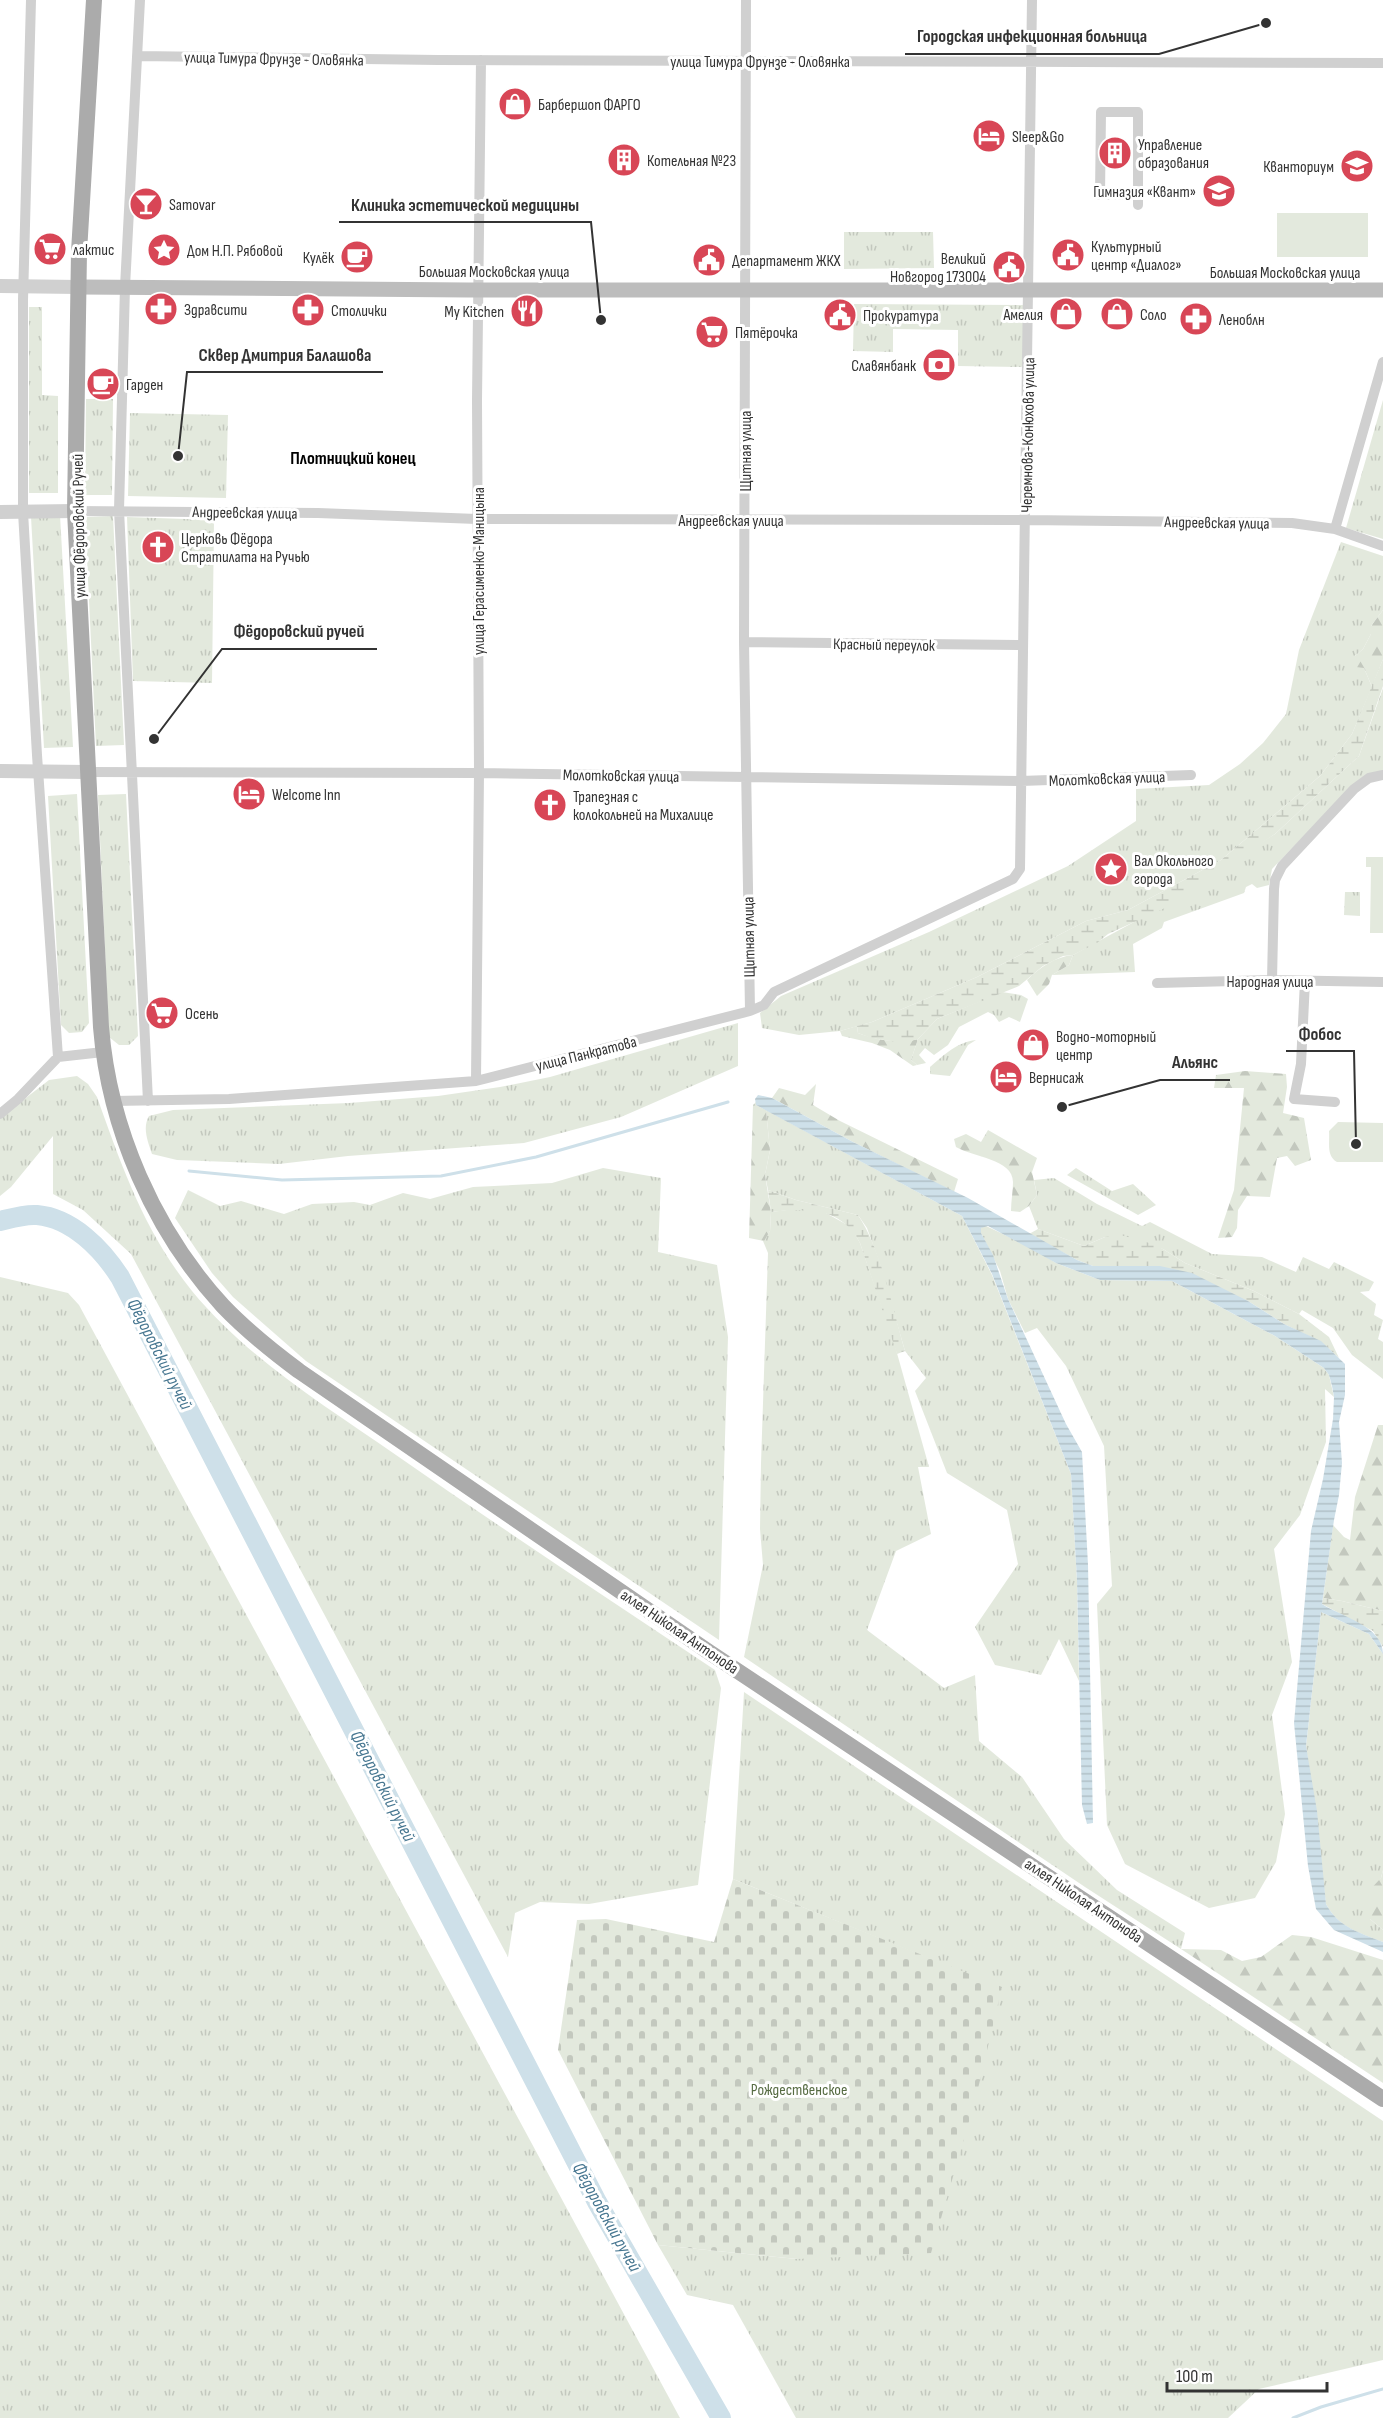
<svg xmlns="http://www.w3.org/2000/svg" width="1383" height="2418" viewBox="0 0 1383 2418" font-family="'Sofia Sans Condensed',sans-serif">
<defs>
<pattern id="grass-tufts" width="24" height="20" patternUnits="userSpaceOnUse" patternTransform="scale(1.5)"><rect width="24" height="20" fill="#e3e9dd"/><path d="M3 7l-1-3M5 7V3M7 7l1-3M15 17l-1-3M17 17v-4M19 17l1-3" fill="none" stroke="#c3c8be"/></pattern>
<pattern id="forest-firs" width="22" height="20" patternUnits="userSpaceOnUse" patternTransform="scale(1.5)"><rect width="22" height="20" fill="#e3e9dd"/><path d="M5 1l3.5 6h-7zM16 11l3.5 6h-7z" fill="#c3c8be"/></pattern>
<pattern id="wetland-marsh" width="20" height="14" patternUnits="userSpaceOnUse" patternTransform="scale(1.5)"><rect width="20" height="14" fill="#e3e9dd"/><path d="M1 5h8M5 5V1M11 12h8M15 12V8" fill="none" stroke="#c3c8be"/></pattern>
<pattern id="cemetery-stones" width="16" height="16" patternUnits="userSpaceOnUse" patternTransform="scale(1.5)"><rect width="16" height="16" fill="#e3e9dd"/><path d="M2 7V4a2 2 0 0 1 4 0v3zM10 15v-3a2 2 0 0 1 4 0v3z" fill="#c3c8be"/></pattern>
<pattern id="water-rules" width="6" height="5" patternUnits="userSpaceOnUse" patternTransform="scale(1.5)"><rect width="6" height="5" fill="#cee0e9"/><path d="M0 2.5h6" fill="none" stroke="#b1c1c8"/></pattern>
</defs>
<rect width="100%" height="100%" fill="#fff"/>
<!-- grass -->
<path fill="url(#grass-tufts)" d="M844,232H933L934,268L844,269Z
M854,304L1025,305V367L958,366V330L893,329V352L853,351Z
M29,307H42V395L58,396V493H29Z
M86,399H113L112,495H85Z
M1383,400V539L1346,528Z
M130,413L228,415L226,498L128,496Z
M60,515L73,747L44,748L31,517Z
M113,516L124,745L96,746L85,517Z
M127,517L214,520L212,683L133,681Z
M1341,542L1383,556V610L1371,626V634L1363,649L1355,656L1364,668L1372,687L1352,734L1320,776L1221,860L1128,910L1086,921L977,977L872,1022L840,1031L799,1035L762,1028L760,1013L781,996L929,932L1068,866L1136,821V789L1209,785L1240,764L1263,743L1286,714L1299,650Z
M1383,688V770L1363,777L1355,783L1272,869L1269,885L1257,888L1252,884L1246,887L1244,893L1164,922L1162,928L1133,944L1135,972L1052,975L1069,965L1073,955L1134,922L1275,834L1359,756Z
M77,794L89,1023L82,1032L69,1033L61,1025L48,796Z
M126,794L138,1036L129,1045H119L109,1037L98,795Z
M1345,892H1360V916L1344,915Z
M1002,992L1021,995L1028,999L1020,1022L1009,1017L999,1022L994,1015L988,1012L959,1027L948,1045L934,1055L925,1048L919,1055L926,1063L917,1065L911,1060L918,1039L937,1019Z
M738,1023V1066L621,1117L524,1143L348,1156L279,1164L177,1160L152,1154C148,1142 142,1128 149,1116L173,1110L349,1103L438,1096L500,1087L550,1077Z
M976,1040L968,1045L950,1076L930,1074V1067C944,1055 957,1042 976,1040Z
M77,1076L88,1084L97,1097C122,1167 144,1231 192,1291C248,1359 324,1405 396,1455C501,1528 608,1599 715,1670L721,1688L698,1885L589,1904L540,1902L515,1913L508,1957L131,1254L83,1210L53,1194V1136L11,1187L0,1196V1118L49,1080Z
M766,1110L962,1216L992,1275L1071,1474L1077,1581L1079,1681L1059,1639L1041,1675L995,1665L975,1627L1018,1564L1007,1510L947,1473L915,1391L926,1378L905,1351L880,1264L867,1228L858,1215L796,1200L768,1190L765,1175L770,1150Z
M603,1168L661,1178L658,1252L717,1265L728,1337L719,1640L306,1361L233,1297L212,1273L175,1218L188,1190L220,1206L241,1201L284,1214L312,1204L354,1202L370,1205L403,1193L430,1199L473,1187L552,1183Z
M1076,1168L1112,1191L1133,1184L1156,1205L1138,1215L1067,1175Z
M1054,1178L1097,1204L1142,1226L1150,1222L1212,1254L1262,1257L1296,1272L1303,1257L1329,1269L1334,1262L1374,1282L1369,1291L1360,1292L1376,1304L1374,1315L1383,1320L1378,1339L1383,1342V1379L1352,1355L1333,1328L1302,1310L1299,1314L1254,1291L1185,1263L1163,1249L1105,1237L1084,1246L1038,1229L1029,1206L1037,1195L1034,1180Z
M802,1208L824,1212L851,1227L860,1243L893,1339L929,1467H918L931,1534L896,1551L867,1630L944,1688L975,1675L979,1741L1022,1777L1064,1839L1117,1890L1185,1933L1181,1949L1085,1887L744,1657L763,1565L760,1529L761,1463L768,1253L763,1241L770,1231L771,1212Z
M984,1225L1030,1247L1056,1263L1100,1280L1172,1281L1275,1336L1324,1368L1329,1375L1334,1397L1325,1389L1326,1442L1300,1515L1274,1549L1292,1662L1272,1715L1285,1814L1276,1862L1255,1898L1209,1908L1125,1864L1107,1825L1097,1604L1112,1586L1104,1446L1066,1366L1037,1328L1025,1333L1008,1299L1000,1271L981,1233V1228Z
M0,1277L68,1293L79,1305L680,2418H0Z
M1321,1612L1369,1634L1383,1654V1870L1370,1919L1383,1930V1942C1359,1933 1338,1927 1326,1904L1306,1746Z
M744,1692L1383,2121V2360L1259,2389L1228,2418H796L733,2305L687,2295L658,2245L797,2259L1002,1988L733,1879Z"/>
<!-- forest -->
<path fill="url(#forest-firs)" d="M1383,610V659L1372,687L1364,668L1356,667L1352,663L1355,656L1363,649L1371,634V626Z
M1073,955L1069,965L1052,975L1049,984L1037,996L1027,980C1040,967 1055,957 1073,955Z
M857,1026L858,1033C876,1040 900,1044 918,1039L911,1060L917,1065L913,1066L890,1050L872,1043L842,1036L840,1031Z
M1245,1071L1286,1074L1287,1087L1283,1113L1304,1118L1311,1160L1295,1166L1287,1156L1277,1158L1270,1197L1247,1196L1238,1210L1237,1228L1232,1237L1218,1238L1234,1190L1244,1088H1214L1216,1075Z
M816,1084L813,1105L840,1121L958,1179L954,1192L853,1142L772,1098L779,1088L805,1095Z
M756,1102V1105L766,1110L770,1150L765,1175L771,1212L770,1231L764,1241L749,1238L753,1105Z
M988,1130L1037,1158L1032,1172L1037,1195L1029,1206L1020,1212L1011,1211C1011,1201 1013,1191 1013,1182C1013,1159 973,1157 956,1147L954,1139L966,1134L981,1142Z
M1378,1425H1383V1611L1342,1601L1323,1598L1333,1525L1344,1537L1350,1540L1355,1497Z
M1383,1870V1930L1370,1919L1365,1895L1381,1878Z
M1292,1935L1311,1937L1383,1960V2083L1181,1949L1221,1950L1242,1961L1261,1957Z"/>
<!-- wetland -->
<path fill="url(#wetland-marsh)" d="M1383,659V686L1359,756L1275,834L1165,908L1108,934L1097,943L1073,955L1063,956L1043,966L1019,986L937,1019L918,1039L904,1043L871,1038L858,1033L857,1026L872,1022L977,977L1086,921L1128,910L1221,860L1320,776L1352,734Z
M768,1190L796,1200L858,1215C881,1249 893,1310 905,1351L897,1354L860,1243C841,1207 807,1208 771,1212Z
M1038,1229L1084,1246L1105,1237L1120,1235L1144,1241L1163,1249L1185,1263L1254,1291L1299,1314L1329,1337L1339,1358L1321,1342L1284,1324L1248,1301L1144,1266H1093L1077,1260L1029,1234Z
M1323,1598L1342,1601L1383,1611V1647L1373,1631L1322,1604Z"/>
<!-- cemetery -->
<path fill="url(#cemetery-stones)" d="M733,1879L1002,1987L976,2097L931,2253L797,2259L658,2245L558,2050L577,1920L606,1919L714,1942Z"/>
<!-- garden -->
<path fill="#e3e9dd" d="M1277,213H1368V257H1277Z
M1366,857H1383V933H1370L1371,867H1366Z
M1338,1122L1383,1123V1162H1337C1326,1156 1330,1143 1329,1131Z"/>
<!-- water -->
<path fill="url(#water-rules)" d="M758,1095L772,1098L853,1142L968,1198L1077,1260L1093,1266H1160L1192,1273L1248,1301L1284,1324L1321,1341L1345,1364V1395L1339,1422L1342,1463L1339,1495L1334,1520L1322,1604C1342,1617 1383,1626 1383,1654L1369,1634L1321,1612L1306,1746L1317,1811L1326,1904C1338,1927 1360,1933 1383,1942V1952L1334,1930L1316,1909L1308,1866L1294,1723L1311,1531L1323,1479L1333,1419L1334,1397L1332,1386L1329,1375L1324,1368L1275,1336L1172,1281L1100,1280L1056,1263L988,1226L981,1228V1233L993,1255L1008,1299L1066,1424L1082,1452L1088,1565L1093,1823L1087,1824L1082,1805L1077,1581L1071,1474L992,1274L962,1216L756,1105L755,1099Z"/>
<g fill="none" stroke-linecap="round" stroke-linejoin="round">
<!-- stream -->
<path stroke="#cee0e9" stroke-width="3" d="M189,1171L282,1180L441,1176L536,1157L728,1102
M1293,2418L1321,2407L1383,2389"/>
<!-- river -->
<path stroke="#cee0e9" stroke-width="20" d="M0,1221C12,1218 25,1214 37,1215C72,1218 102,1249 120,1277L597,2202L721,2418"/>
<!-- minor -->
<path stroke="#d0d0d0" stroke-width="10" d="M31,0L23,300V512L37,755L58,1057
M140,0L125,287L119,510L148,1101
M746,0L744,642L750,1011
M137,56L438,60L1383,63
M1137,195H1100L1101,112H1138V205
M75,511L318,513L477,519L1025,520L1292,523L1335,529L1383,546
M1335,529L1383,362
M744,642L1023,645
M87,772L479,773L1021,781L1191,775
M1272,980L1274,889L1275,880L1282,866L1354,789L1369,778L1383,775
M1305,981L1301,1064L1294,1099L1335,1102
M1157,983L1272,980L1383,982
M476,1081L479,773L477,401L481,60
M113,1101L229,1099L476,1081L750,1011L764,1005L774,992L1013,879L1020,869L1032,0
M0,1114L18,1099L58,1057L103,1052"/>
<!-- tertiary -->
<path stroke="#d0d0d0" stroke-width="14" d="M0,286L79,287
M0,512L75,511
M0,771L87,772"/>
<!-- secondary -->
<path stroke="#bdbdbd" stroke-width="15" d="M79,287L468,290H1383"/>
<!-- primary -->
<path stroke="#ababab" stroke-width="16" d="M94,0L79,252L75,511L101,1027C109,1128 154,1231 223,1306C246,1330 272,1351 299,1371L709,1652L1383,2099"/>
</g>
<!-- icons -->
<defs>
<g id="shop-disc" transform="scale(1.725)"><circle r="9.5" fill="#d84656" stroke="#fff"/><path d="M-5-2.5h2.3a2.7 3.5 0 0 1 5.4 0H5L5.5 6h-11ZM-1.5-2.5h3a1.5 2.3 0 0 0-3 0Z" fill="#fff"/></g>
<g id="hotel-disc" transform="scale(1.725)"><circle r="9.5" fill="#d84656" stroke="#fff"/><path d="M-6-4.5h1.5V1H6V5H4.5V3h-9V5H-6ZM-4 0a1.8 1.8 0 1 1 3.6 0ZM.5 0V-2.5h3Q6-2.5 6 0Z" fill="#fff"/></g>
<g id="building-disc" transform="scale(1.725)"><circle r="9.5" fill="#d84656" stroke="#fff"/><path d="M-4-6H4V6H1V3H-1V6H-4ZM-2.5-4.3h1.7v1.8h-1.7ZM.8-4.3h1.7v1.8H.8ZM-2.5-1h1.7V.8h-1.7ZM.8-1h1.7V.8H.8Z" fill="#fff"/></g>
<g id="university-disc" transform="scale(1.725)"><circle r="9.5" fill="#d84656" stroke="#fff"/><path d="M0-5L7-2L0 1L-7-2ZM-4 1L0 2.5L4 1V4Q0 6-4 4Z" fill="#fff"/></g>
<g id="school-disc" transform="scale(1.725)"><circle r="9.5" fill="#d84656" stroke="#fff"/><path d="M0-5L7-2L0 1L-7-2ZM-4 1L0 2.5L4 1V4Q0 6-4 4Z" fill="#fff"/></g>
<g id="bar-disc" transform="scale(1.725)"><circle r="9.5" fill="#d84656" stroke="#fff"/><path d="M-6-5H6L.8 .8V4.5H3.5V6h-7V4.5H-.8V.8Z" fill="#fff"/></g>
<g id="supermarket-disc" transform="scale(1.725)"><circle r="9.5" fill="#d84656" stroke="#fff"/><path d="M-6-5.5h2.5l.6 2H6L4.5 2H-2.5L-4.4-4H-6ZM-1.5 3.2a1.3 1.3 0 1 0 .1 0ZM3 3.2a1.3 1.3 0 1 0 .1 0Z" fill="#fff"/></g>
<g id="sight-disc" transform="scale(1.725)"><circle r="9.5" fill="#d84656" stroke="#fff"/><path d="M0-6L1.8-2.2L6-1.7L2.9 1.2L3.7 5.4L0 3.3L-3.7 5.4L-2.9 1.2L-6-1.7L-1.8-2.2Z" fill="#fff"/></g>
<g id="civic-disc" transform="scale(1.725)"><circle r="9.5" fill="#d84656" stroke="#fff"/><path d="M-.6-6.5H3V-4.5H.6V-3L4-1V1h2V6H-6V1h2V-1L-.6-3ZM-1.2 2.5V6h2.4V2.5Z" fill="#fff"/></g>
<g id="cafe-disc" transform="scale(1.725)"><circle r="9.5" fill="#d84656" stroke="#fff"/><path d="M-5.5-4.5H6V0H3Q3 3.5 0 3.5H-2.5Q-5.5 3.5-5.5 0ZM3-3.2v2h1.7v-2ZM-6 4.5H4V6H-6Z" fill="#fff"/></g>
<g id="pharmacy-disc" transform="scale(1.725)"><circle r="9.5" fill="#d84656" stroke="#fff"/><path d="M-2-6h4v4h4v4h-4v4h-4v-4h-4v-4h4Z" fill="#fff"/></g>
<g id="restaurant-disc" transform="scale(1.725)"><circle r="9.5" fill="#d84656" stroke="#fff"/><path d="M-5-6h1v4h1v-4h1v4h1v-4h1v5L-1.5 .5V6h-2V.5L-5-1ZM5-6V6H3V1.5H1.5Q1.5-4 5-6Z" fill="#fff"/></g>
<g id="bank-disc" transform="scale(1.725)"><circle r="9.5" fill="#d84656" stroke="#fff"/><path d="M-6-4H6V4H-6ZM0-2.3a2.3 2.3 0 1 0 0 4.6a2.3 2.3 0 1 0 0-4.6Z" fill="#fff"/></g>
<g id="church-disc" transform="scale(1.725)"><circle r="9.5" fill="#d84656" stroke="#fff"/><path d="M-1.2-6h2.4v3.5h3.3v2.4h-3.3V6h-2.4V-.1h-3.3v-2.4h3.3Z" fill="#fff"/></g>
</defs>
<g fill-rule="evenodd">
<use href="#shop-disc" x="515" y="104"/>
<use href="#hotel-disc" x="989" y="136"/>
<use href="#building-disc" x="1115" y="153"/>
<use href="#building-disc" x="624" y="160"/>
<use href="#university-disc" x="1357" y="166"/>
<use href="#school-disc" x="1219" y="191"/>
<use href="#bar-disc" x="146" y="204"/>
<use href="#supermarket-disc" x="50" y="249"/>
<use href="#sight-disc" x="164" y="250"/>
<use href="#civic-disc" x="1068" y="255"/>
<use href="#cafe-disc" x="357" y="257"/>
<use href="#civic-disc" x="709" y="260"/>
<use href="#civic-disc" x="1009" y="267"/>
<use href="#pharmacy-disc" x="161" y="309"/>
<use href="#pharmacy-disc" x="308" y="310"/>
<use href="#restaurant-disc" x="527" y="311"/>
<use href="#shop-disc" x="1066" y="314"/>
<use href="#shop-disc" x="1117" y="314"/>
<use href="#civic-disc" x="840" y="315"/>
<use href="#pharmacy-disc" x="1196" y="319"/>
<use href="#supermarket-disc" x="712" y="332"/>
<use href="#bank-disc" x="939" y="365"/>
<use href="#cafe-disc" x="103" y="384"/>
<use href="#church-disc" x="158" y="547"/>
<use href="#hotel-disc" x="249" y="794"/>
<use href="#church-disc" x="550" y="805"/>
<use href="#sight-disc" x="1111" y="869"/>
<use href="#supermarket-disc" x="162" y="1013"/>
<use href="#shop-disc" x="1033" y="1045"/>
<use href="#hotel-disc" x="1006" y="1077"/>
</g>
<g text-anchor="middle" stroke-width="6" stroke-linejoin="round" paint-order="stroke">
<!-- street labels -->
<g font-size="16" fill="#333" stroke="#fff">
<text transform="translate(274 58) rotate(1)" y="6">улица Тимура Фрунзе - Оловянка</text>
<text x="760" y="67">улица Тимура Фрунзе - Оловянка</text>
<text x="494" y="277">Большая Московская улица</text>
<text x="1285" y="278">Большая Московская улица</text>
<text transform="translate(1027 435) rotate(-89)" y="6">Черемнова-Конюхова улица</text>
<text transform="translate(745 451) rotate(-90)" y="6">Щитная улица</text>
<text transform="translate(245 512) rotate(1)" y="6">Андреевская улица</text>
<text x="731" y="526">Андреевская улица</text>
<text transform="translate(1217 522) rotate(1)" y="6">Андреевская улица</text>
<text transform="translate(78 526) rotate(-91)" y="6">улица Фёдоровский Ручей</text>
<text transform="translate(478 571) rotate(-90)" y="6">улица Герасименко-Маницына</text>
<text transform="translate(884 644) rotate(1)" y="6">Красный переулок</text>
<text transform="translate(621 775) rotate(1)" y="6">Молотковская улица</text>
<text transform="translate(1107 778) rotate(-2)" y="6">Молотковская улица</text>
<text transform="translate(748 937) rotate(-91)" y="6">Щитная улица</text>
<text x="1270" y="987">Народная улица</text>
<text transform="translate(586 1053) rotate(-14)" y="6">улица Панкратова</text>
<text transform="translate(680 1631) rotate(34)" y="6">аллея Николая Антонова</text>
<text transform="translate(1084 1900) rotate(34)" y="6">аллея Николая Антонова</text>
</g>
<!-- poi labels -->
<g font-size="16" fill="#333" stroke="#fff" text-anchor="start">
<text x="538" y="110">Барбершоп ФАРГО</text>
<text x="1012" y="142">Sleep&amp;Go</text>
<text x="1138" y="150">Управление<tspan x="1138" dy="18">образования</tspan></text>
<text x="647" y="166">Котельная №23</text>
<text x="1334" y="172" text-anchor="end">Кванториум</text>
<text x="1196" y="197" text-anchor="end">Гимназия «Квант»</text>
<text x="169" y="210">Samovar</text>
<text x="1091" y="252">Культурный<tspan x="1091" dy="18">центр «Диалог»</tspan></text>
<text x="73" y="255">лактис</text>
<text x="187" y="256">Дом Н.П. Рябовой</text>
<text x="334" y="263" text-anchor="end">Кулёк</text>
<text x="986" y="264" text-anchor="end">Великий<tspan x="986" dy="18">Новгород 173004</tspan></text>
<text x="732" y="266">Департамент ЖКХ</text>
<text x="184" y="315">Здравсити</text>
<text x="331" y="316">Столички</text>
<text x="504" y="317" text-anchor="end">My Kitchen</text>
<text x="1043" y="320" text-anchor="end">Амелия</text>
<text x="1140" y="320">Соло</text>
<text x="863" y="321">Прокуратура</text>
<text x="1219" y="325">Леноблн</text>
<text x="735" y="338">Пятёрочка</text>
<text x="916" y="371" text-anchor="end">Славянбанк</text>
<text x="126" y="390">Гарден</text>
<text x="181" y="544">Церковь Фёдора<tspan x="181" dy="18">Стратилата на Ручью</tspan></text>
<text x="272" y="800">Welcome Inn</text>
<text x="573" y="802">Трапезная с<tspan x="573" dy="18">колокольней на Михалице</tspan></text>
<text x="1134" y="866">Вал Окольного<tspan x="1134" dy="18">города</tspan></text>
<text x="185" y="1019">Осень</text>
<text x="1056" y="1042">Водно-моторный<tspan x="1056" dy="18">центр</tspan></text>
<text x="1029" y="1083">Вернисаж</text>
</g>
<!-- park labels -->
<g font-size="16" fill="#576c43" stroke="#fff">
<text x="799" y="2095">Рождественское</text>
</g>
<!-- neighbourhood labels -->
<g font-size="18" font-weight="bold" fill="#000" stroke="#fff">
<text x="353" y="464">Плотницкий конец</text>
</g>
<!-- water labels -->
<g font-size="18" font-style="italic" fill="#467690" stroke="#fff">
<text transform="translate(160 1354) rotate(63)" y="6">Фёдоровский ручей</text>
<text transform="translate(383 1786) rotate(63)" y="6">Фёдоровский ручей</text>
<text transform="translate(607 2217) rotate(61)" y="6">Фёдоровский ручей</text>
</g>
</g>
<!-- callouts -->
<path fill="none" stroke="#333" stroke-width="2" d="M1266 23L1159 54H905M601 320L591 222H339M178 456L187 372H383M154 739L222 649H377M1356 1144L1354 1051H1286M1062 1107L1160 1080H1230"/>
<g fill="#333" stroke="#fff" stroke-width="2">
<circle cx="1266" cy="23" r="6"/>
<circle cx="601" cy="320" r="6"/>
<circle cx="178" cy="456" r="6"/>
<circle cx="154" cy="739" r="6"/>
<circle cx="1356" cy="1144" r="6"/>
<circle cx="1062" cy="1107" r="6"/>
</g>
<g font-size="18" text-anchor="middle" font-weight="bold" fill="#333" stroke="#fff" stroke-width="6" stroke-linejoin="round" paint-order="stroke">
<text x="1032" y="42">Городская инфекционная больница</text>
<text x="465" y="211">Клиника эстетической медицины</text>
<text x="285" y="361">Сквер Дмитрия Балашова</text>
<text x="299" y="637">Фёдоровский ручей</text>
<text x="1320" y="1040">Фобос</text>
<text x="1195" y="1068">Альянс</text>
</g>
<!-- scale -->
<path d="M1167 2382v9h160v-9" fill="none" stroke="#333333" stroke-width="3"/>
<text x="1176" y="2382" font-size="18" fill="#333333" stroke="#ffffff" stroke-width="4.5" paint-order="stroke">100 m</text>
</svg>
